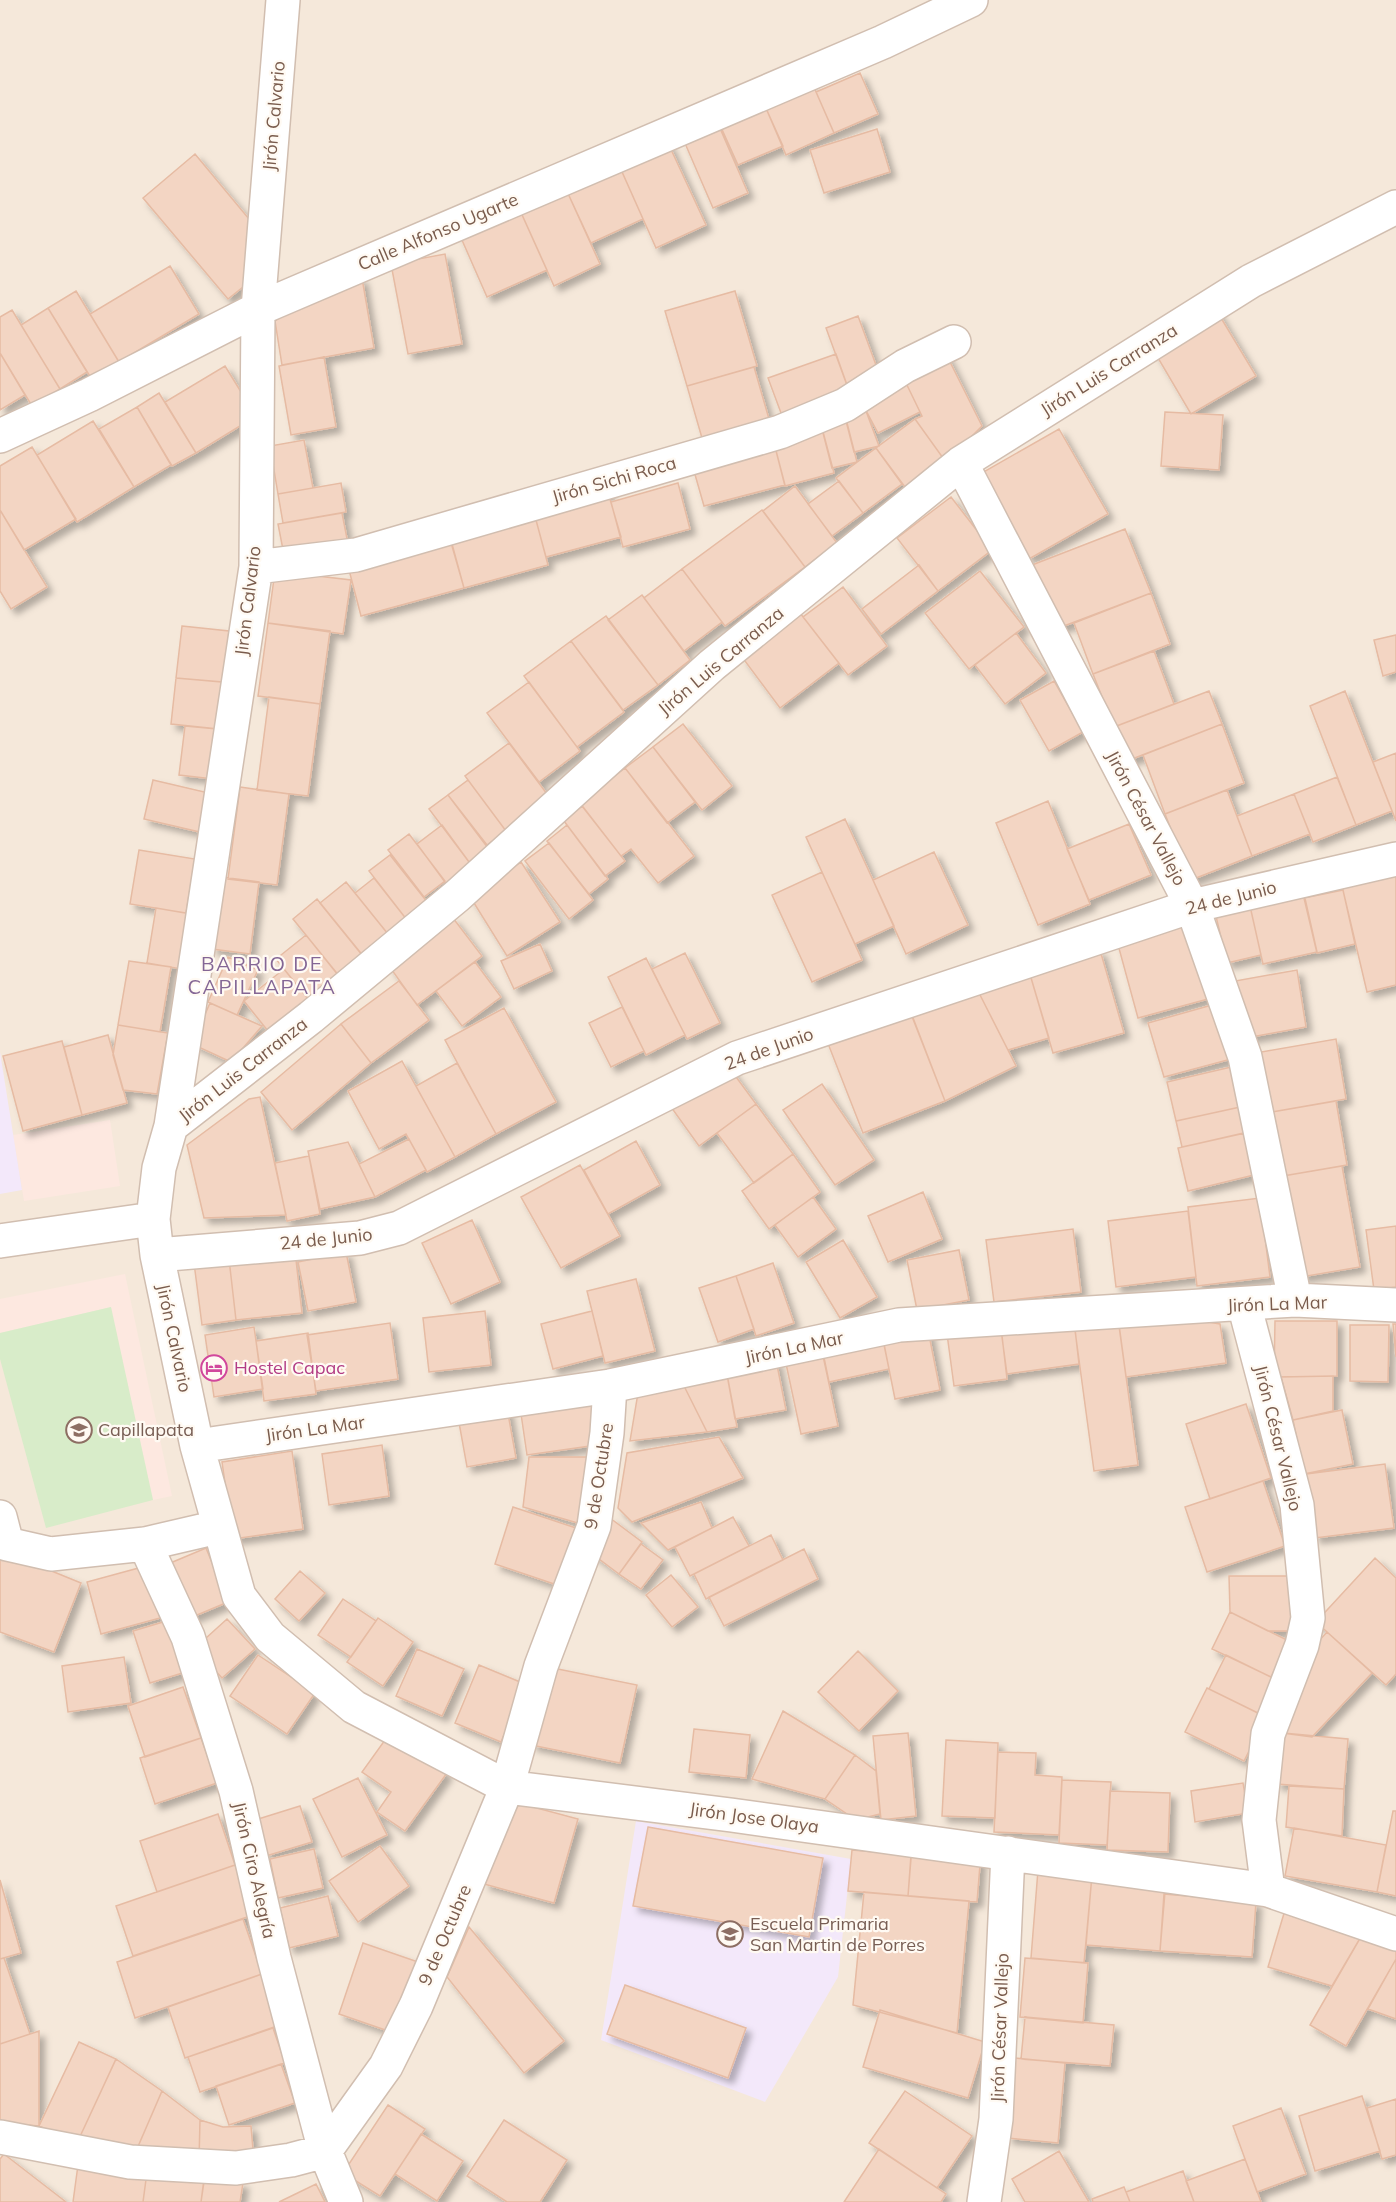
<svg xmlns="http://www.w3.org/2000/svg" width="1396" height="2202" viewBox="0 0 1396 2202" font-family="Mulish,sans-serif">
<defs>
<filter id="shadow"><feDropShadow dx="5.5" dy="5.5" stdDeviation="3" flood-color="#0004"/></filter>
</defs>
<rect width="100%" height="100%" fill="#fdf6ec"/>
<!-- residential -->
<path fill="#f5e8da" d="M0,0H1396V2202H0Z"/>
<!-- commercial -->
<path fill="#fde8e0" d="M110,1120L120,1186L24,1201L13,1135Z
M125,1274L172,1496L153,1500L111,1307L0,1333V1299Z"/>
<!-- education -->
<path fill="#f3e8fa" d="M0,1052L22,1190L0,1194Z
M636,1821L851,1859L838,1977L765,2102L601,2040Z"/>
<!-- green -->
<path fill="#d8ecc9" d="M111,1307L153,1500L46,1528L0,1359V1333Z"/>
<!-- building -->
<path fill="#f3d5c3" stroke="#e6bba3" stroke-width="1.5" filter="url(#shadow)" d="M860,73L878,114L834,133L816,92Z
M813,85L834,133L786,155L765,106Z
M765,106L783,146L738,165L720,125Z
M719,126L748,193L713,208L684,141Z
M877,129L890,172L824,193L810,150Z
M668,143L706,225L656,248L619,165Z
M195,154L249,219L248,283L228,299L143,198Z
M618,163L643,219L591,243L565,187Z
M565,187L600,264L554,286L519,208Z
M519,208L547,270L487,297L458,231Z
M445,254L462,344L408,354L391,264Z
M170,266L199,314L119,362L90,314Z
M362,278L374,348L282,365L275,321L326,285Z
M76,291L119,362L91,378L48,308Z
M735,291L757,366L687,386L665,311Z
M48,308L87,372L60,389L21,325Z
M1215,308L1256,376L1191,414L1151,346Z
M12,310L60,389L32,406L0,353V317Z
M858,316L880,376L848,388L826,328Z
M0,353L25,395L0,410Z
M836,354L851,396L784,421L768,378Z
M946,354L982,426L962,446L943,458L915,419L922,416L905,381Z
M324,357L336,427L291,435L279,366Z
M225,366L246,400L240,426L196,453L165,402Z
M754,367L771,426L704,445L687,386Z
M905,381L920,412L878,433L862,403Z
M159,393L196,453L172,466L137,407Z
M137,407L171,465L134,487L99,429Z
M866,411L879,446L854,452L845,417Z
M1165,412L1223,415L1219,470L1161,466Z
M846,419L857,462L832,468L821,425Z
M915,419L943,458L905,487L876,448Z
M93,421L134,487L77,522L37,455Z
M822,428L834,473L785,486L774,443Z
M1059,429L1108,514L1029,559L980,474Z
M304,440L313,488L278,494L270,446Z
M774,443L785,485L704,506L692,464Z
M32,447L76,519L24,550L0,510V466Z
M876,448L902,484L863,513L836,478Z
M839,481L863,513L832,536L808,504Z
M341,483L346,512L283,523L278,494Z
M678,483L690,529L623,547L611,502Z
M795,486L837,543L805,567L763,511Z
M607,489L621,537L546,557L533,509Z
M951,497L992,550L938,591L897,538Z
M0,510L47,587L11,609L0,591Z
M762,510L805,567L725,626L682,569Z
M342,513L349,549L285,560L278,524Z
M536,520L548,565L464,588L452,544Z
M1125,529L1151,593L1056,629L1032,565Z
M450,539L464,588L361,616L348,566Z
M919,565L938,591L881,634L862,609Z
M682,569L722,622L684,651L644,598Z
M275,571L351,580L343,634L268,623Z
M980,571L1024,627L969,669L925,613Z
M843,587L887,646L848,675L803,617Z
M1151,593L1170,644L1093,674L1074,623Z
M642,595L690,660L658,685L608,620Z
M800,613L839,663L780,708L742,657Z
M606,616L658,685L623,710L571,641Z
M268,623L330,631L320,704L258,696Z
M182,626L229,631L223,682L176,678Z
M1016,633L1046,673L1005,704L975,665Z
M1396,635V672L1383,676L1374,640Z
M571,641L624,712L577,747L524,676Z
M1154,651L1174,704L1114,727L1093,674Z
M176,678L233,683L228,730L171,724Z
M1054,681L1083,732L1049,751L1020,700Z
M529,682L580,751L539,782L487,713Z
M1209,691L1222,724L1127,761L1114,727Z
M1345,691L1392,811L1356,825L1310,706Z
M269,697L320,704L308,796L257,790Z
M683,724L732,786L702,810L653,747Z
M1222,724L1244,783L1165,814L1143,755Z
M185,726L228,730L222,780L179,775Z
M509,743L550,798L506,831L465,776Z
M653,747L695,802L667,823L625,768Z
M1396,753V821L1373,762Z
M625,768L694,856L658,883L631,849L621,856L580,803Z
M1337,777L1356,825L1313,842L1294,794Z
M153,780L213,794L204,833L144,819Z
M468,780L506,831L487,845L448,795Z
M240,787L289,794L277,885L228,879Z
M1227,790L1252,856L1191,880L1165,814Z
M1294,794L1310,834L1252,856L1237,816Z
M448,795L494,856L475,870L429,809Z
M1048,801L1090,904L1038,925L996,823Z
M582,806L625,861L605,876L564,821Z
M845,819L894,926L855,944L806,837Z
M1129,824L1151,875L1089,900L1067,849Z
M442,825L475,870L450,889L417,844Z
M567,825L608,879L589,894L547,841Z
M409,834L445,881L424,897L388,850Z
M549,843L593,900L569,919L525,861Z
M139,850L195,859L186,913L130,904Z
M934,852L968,925L906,954L873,880Z
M390,855L428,903L407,920L369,871Z
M521,862L560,922L507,956L469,895Z
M822,872L862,960L812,982L772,895Z
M1396,873V985L1367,992L1342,886Z
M221,877L259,882L250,954L212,949Z
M374,878L407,920L388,934L355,893Z
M346,882L392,939L366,960L320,903Z
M1343,890L1355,944L1317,953L1304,898Z
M1304,894L1317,952L1263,964L1250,906Z
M317,899L368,962L344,982L293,919Z
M1250,906L1261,955L1227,963L1215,912Z
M156,908L197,915L187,970L147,963Z
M453,918L482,956L417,1005L389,966Z
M1186,921L1208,999L1138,1018L1117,941Z
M306,935L338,975L308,999L276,959Z
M540,944L552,971L514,989L501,961Z
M1100,950L1124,1033L1053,1053L1029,971Z
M685,953L720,1023L687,1039L652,969Z
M228,957L258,970L237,1015L208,1002Z
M646,958L685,1035L646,1055L608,977Z
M129,961L171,967L160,1032L118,1025Z
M475,962L501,997L462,1026L436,991Z
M284,969L308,999L268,1031L244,1001Z
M1297,970L1306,1027L1246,1038L1235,981Z
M1029,971L1049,1038L1008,1050L976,987Z
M399,981L429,1020L371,1063L341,1024Z
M976,987L1016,1066L945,1101L911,1014Z
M210,1003L262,1026L231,1062L192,1044Z
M1219,1003L1235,1058L1164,1077L1148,1023Z
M622,1007L644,1051L611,1067L589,1023Z
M504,1008L556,1102L496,1134L445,1040Z
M910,1010L945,1101L863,1133L827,1041Z
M341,1024L371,1063L292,1130L261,1092Z
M118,1025L168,1033L157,1094L123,1090L113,1055Z
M108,1035L127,1103L82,1115L64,1047Z
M1336,1039L1346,1099L1272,1112L1261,1052Z
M62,1041L82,1115L23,1131L3,1056Z
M402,1061L455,1157L427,1172L406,1134L379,1149L348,1091Z
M457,1063L496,1134L455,1157L416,1086Z
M1244,1064L1245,1106L1176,1121L1167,1082Z
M728,1066L756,1104L699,1146L671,1107Z
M822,1084L874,1160L835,1185L783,1110Z
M260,1097L286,1215L204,1218L187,1145L249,1099Z
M1336,1101L1347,1165L1283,1176L1272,1112Z
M756,1104L793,1154L754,1183L717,1133Z
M1245,1106L1250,1132L1182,1147L1176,1121Z
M1244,1133L1254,1175L1188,1191L1178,1148Z
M409,1139L426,1170L375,1197L359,1164Z
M636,1141L660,1185L608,1214L584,1170Z
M348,1142L375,1197L320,1209L308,1151Z
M793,1154L820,1192L769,1229L742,1191Z
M309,1156L320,1214L287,1221L275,1163Z
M580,1165L620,1236L561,1268L521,1197Z
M1342,1166L1360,1267L1301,1277L1283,1176Z
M923,1192L942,1239L888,1262L868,1216Z
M813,1197L836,1229L798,1257L775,1225Z
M1260,1198L1270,1277L1197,1286L1188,1207Z
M1188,1211L1196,1277L1116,1287L1108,1221Z
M472,1220L500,1282L451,1304L422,1243Z
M1396,1226V1287L1374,1290L1366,1230Z
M1073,1229L1081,1292L994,1302L986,1240Z
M843,1240L877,1297L840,1318L806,1262Z
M959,1250L969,1300L917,1310L907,1260Z
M295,1251L302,1313L236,1320L229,1259Z
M346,1252L356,1302L308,1311L298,1262Z
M229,1259L236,1320L202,1325L194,1263Z
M773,1263L794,1323L756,1336L736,1276Z
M736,1276L754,1329L718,1342L699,1288Z
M636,1279L655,1351L605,1363L587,1291Z
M485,1311L491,1365L429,1372L423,1318Z
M592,1311L603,1356L553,1369L541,1324Z
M1118,1317L1138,1465L1094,1471L1074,1323Z
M1184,1318L1220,1324L1226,1363L1126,1377L1119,1326Z
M1074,1320L1079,1364L1007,1374L1001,1330Z
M1275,1321H1337V1376L1274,1377Z
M390,1323L398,1379L316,1391L307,1335Z
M1393,1324H1396V1357Z
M1350,1325H1389L1388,1382L1350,1381Z
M254,1327L263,1389L214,1397L205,1335Z
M1001,1327L1007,1379L954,1386L947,1334Z
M881,1330L889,1369L829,1382L821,1343Z
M928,1330L940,1390L895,1399L883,1339Z
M308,1333L316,1394L264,1401L256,1341Z
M822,1351L838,1426L801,1434L785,1359Z
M776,1360L786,1410L735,1419L726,1369Z
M726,1369L737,1427L707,1432L684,1386Z
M1333,1376V1411L1293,1420L1281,1377Z
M684,1386L707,1432L630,1441L639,1387Z
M591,1398L597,1445L527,1455L520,1407Z
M1246,1404L1271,1478L1210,1499L1186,1424Z
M507,1408L516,1458L467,1467L458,1417Z
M1342,1410L1353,1464L1304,1474L1293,1420Z
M719,1437L743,1478L632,1522L618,1508L627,1453Z
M382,1445L389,1496L329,1505L322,1454Z
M292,1451L303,1529L233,1539L222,1462Z
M529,1457H589L581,1524L523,1507Z
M1385,1464L1394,1528L1315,1538L1306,1474Z
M1263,1481L1285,1546L1207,1572L1185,1507Z
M701,1502L712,1528L668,1550L641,1523Z
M513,1507L582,1530L563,1587L495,1564Z
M733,1517L749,1546L690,1576L675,1547Z
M610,1518L642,1542L619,1574L587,1550Z
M771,1535L783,1560L706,1599L694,1574Z
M641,1544L663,1560L641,1589L619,1574Z
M206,1548L228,1602L190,1618L168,1564Z
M804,1549L818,1579L724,1626L709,1597Z
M0,1550L81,1583L54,1652L0,1632Z
M1375,1558L1396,1578V1674L1386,1685L1316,1622Z
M146,1566L160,1618L101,1634L87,1582Z
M300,1571L325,1593L299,1621L275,1599Z
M671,1575L698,1607L672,1627L646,1595Z
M1229,1576H1294V1631H1268L1230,1612Z
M343,1599L376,1621L351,1657L318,1635Z
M1230,1612L1289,1641L1271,1677L1212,1649Z
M378,1618L413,1642L383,1686L347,1662Z
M173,1619L189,1671L150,1683L133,1631Z
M227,1619L255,1649L222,1678L195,1648Z
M1327,1632L1372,1673L1312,1737L1283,1733L1298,1664Z
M417,1649L464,1669L442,1716L396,1696Z
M858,1651L898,1691L859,1731L818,1692Z
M258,1655L315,1693L287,1734L230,1696Z
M1226,1655L1277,1680L1260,1714L1209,1689Z
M124,1657L131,1703L68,1712L62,1666Z
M479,1665L525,1684L501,1742L455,1723Z
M548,1667L637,1685L620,1763L531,1745Z
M183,1687L201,1738L145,1757L128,1706Z
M1207,1688L1266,1717L1244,1761L1185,1732Z
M783,1711L855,1755L825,1799L752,1779Z
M694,1729L750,1735L746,1778L689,1772Z
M390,1733L447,1773L405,1831L377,1812L391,1792L362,1772Z
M908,1733L916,1816L881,1820L873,1736Z
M1283,1733L1348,1739L1344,1789L1276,1784Z
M201,1738L217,1783L155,1804L140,1758Z
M946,1740L998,1743L995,1818L942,1816Z
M998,1752L1036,1753L1035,1775L1062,1777L1059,1835L994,1832Z
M855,1755L876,1771L880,1814L856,1820L825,1799Z
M358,1778L387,1835L342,1857L313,1799Z
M1062,1780L1111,1782L1107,1845L1059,1843Z
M1243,1783L1248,1813L1195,1822L1191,1791Z
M1289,1786L1344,1789L1342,1836L1286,1827Z
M1110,1791L1170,1793L1168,1852L1107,1850Z
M507,1800L578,1819L554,1903L484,1884Z
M300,1806L312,1842L266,1856L255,1820Z
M1393,1811H1396V1896L1377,1892Z
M218,1814L235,1865L157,1892L140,1841Z
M648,1827L823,1858L809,1937L633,1906Z
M1294,1828L1386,1845L1377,1892L1285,1876Z
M380,1846L409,1886L358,1922L329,1881Z
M912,1846L981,1852L977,1902L908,1896Z
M314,1849L323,1888L278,1898L270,1859Z
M852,1850L911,1855L908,1896L848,1891Z
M235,1865L253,1915L133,1956L116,1906Z
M1038,1870L1092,1875L1084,1963L1031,1958Z
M1092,1875L1166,1880L1160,1951L1086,1945Z
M0,1880L21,1953L0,1959Z
M864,1892L969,1901L957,2033L853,2005Z
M1164,1894L1256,1902L1252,1957L1160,1951Z
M328,1896L338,1936L289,1948L280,1908Z
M1285,1910L1362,1935L1332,1986L1268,1967Z
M243,1919L262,1974L135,2018L117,1962Z
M469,1927L564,2041L524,2073L447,1977Z
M1366,1928L1396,1945V1959L1346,2046L1310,2025Z
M363,1943L418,1962L394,2033L339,2014Z
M4,1958L30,2034L0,2044V1959Z
M1025,1958L1088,1963L1083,2023L1020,2017Z
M1396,1959V2019L1368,2009Z
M262,1974L280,2025L185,2058L168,2007Z
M625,1985L746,2028L728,2078L607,2034Z
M880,2010L985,2042L968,2098L863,2067Z
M1025,2017L1114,2025L1110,2066L1021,2059Z
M273,2028L285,2063L200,2092L188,2057Z
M39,2031V2126L4,2123L0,2119V2044Z
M79,2042L116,2059L77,2143L39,2126Z
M1015,2058L1065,2063L1058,2143L1007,2138Z
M116,2059L162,2091L133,2158L77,2143Z
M281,2064L295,2103L229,2125L216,2086Z
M162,2091L200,2120L199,2161L133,2158Z
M905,2091L972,2136L937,2188L869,2143Z
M1362,2096L1380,2151L1315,2171L1299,2116Z
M1396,2099V2155L1382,2159L1367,2108Z
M388,2105L425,2129L380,2196L343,2173Z
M1281,2108L1306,2174L1257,2192L1233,2126Z
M200,2120L223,2127L251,2126L254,2162L199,2161Z
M504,2120L567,2160L540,2202H507L467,2176Z
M421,2134L463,2161L437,2201L395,2174Z
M879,2149L946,2194L941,2202H844Z
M1059,2151L1089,2202H1025L1012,2179Z
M4,2154L66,2202H0V2159Z
M1245,2159L1261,2202H1194L1186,2181Z
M78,2165L147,2172L143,2202H73Z
M1183,2171L1194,2202H1130L1126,2192Z
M147,2172L205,2175L201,2202H143Z
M204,2179L243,2183L240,2202H201Z
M316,2184L325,2202H279Z
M1124,2187L1130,2202H1093L1092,2199Z"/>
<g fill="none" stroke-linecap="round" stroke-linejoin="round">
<!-- minor casing -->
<g stroke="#d1beb0" stroke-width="36">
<path id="minor" d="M1396,207L1251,281L961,463L712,665L457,896L311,1017L171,1126L159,1168L153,1219L157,1255L197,1446L239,1596L270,1637L354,1707L507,1787L731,1815L1268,1890L1396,1934
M0,436L89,395L258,309L883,42L971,0
M961,463L1192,906L1245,1057L1295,1300
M256,567L356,555L780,432L845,405L905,366L954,342
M171,1126L256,567L258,309L283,0
M0,1241L153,1219
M157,1255L360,1238L399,1228L737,1058L1192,906L1396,859
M1244,1304L1297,1505L1308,1618L1302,1645L1268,1734L1259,1820L1268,1890
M197,1446L610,1386L899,1325L1295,1300L1396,1305
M0,1517L7,1544L51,1554L145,1544L218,1527
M145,1544L188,1637L236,1791L274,1958L325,2151L346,2202
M0,2137L130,2162L236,2168L291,2160L325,2151L386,2066L416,2006L507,1787L541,1666L594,1526L607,1433L610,1386
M984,2202L996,2119L1008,1853"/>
</g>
<!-- minor -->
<use href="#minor" stroke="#fff" stroke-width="33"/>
</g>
<!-- icons -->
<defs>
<g id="hotel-ring" transform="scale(1.35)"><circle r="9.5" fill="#fffaf3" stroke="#d1479c" stroke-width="1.5"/><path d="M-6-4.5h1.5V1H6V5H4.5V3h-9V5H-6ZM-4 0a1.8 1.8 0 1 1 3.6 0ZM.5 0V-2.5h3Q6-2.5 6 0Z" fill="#d1479c"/></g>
<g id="school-ring" transform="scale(1.35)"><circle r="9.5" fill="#fffaf3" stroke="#8d6e63" stroke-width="1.5"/><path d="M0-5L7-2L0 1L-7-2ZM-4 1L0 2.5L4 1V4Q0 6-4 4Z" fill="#8d6e63"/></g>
</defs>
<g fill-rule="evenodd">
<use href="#hotel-ring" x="214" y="1368"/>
<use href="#school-ring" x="79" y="1430"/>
<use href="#school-ring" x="730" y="1934"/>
</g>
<g text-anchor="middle" stroke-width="4.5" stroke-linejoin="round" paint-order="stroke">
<!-- street labels -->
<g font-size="18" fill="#7a5c4d" stroke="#fffaf3">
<text transform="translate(274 116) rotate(-85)" y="6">Jirón Calvario</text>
<text transform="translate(438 232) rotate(-23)" y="6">Calle Alfonso Ugarte</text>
<text transform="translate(1109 370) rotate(-32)" y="6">Jirón Luis Carranza</text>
<text transform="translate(614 480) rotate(-16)" y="6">Jirón Sichi Roca</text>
<text transform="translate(248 601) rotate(-83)" y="6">Jirón Calvario</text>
<text transform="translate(721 661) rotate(-40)" y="6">Jirón Luis Carranza</text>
<text transform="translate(1146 818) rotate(62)" y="6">Jirón César Vallejo</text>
<text transform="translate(1231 898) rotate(-14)" y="6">24 de Junio</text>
<text transform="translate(769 1049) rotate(-20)" y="6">24 de Junio</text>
<text transform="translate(243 1070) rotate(-38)" y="6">Jirón Luis Carranza</text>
<text transform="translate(326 1239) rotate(-6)" y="6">24 de Junio</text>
<text transform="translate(1277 1304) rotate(-2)" y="6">Jirón La Mar</text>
<text transform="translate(174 1338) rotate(78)" y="6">Jirón Calvario</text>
<text transform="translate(794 1348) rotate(-12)" y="6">Jirón La Mar</text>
<text transform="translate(315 1429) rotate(-8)" y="6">Jirón La Mar</text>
<text transform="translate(1278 1438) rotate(76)" y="6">Jirón César Vallejo</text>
<text transform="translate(599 1476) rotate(-81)" y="6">9 de Octubre</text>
<text transform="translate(754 1818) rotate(8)" y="6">Jirón Jose Olaya</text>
<text transform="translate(254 1870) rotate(77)" y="6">Jirón Ciro Alegría</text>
<text transform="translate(445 1935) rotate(-67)" y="6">9 de Octubre</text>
<text transform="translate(1000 2028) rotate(-88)" y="6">Jirón César Vallejo</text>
</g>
<!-- hotel labels -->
<g font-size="18" fill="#b23c85" stroke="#fffaf3" text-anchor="start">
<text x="234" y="1374">Hostel Capac</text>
</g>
<!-- education labels -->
<g font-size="18" fill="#785e54" stroke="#fffaf3" text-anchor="start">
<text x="98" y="1436">Capillapata</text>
<text x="750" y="1930">Escuela Primaria<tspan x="750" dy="21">San Martin de Porres</tspan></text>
</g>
<!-- neighbourhood labels -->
<g font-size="20" letter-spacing="1.5" fill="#846695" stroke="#fffaf3">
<text x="262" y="971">BARRIO DE<tspan x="262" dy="23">CAPILLAPATA</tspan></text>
</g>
</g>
</svg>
